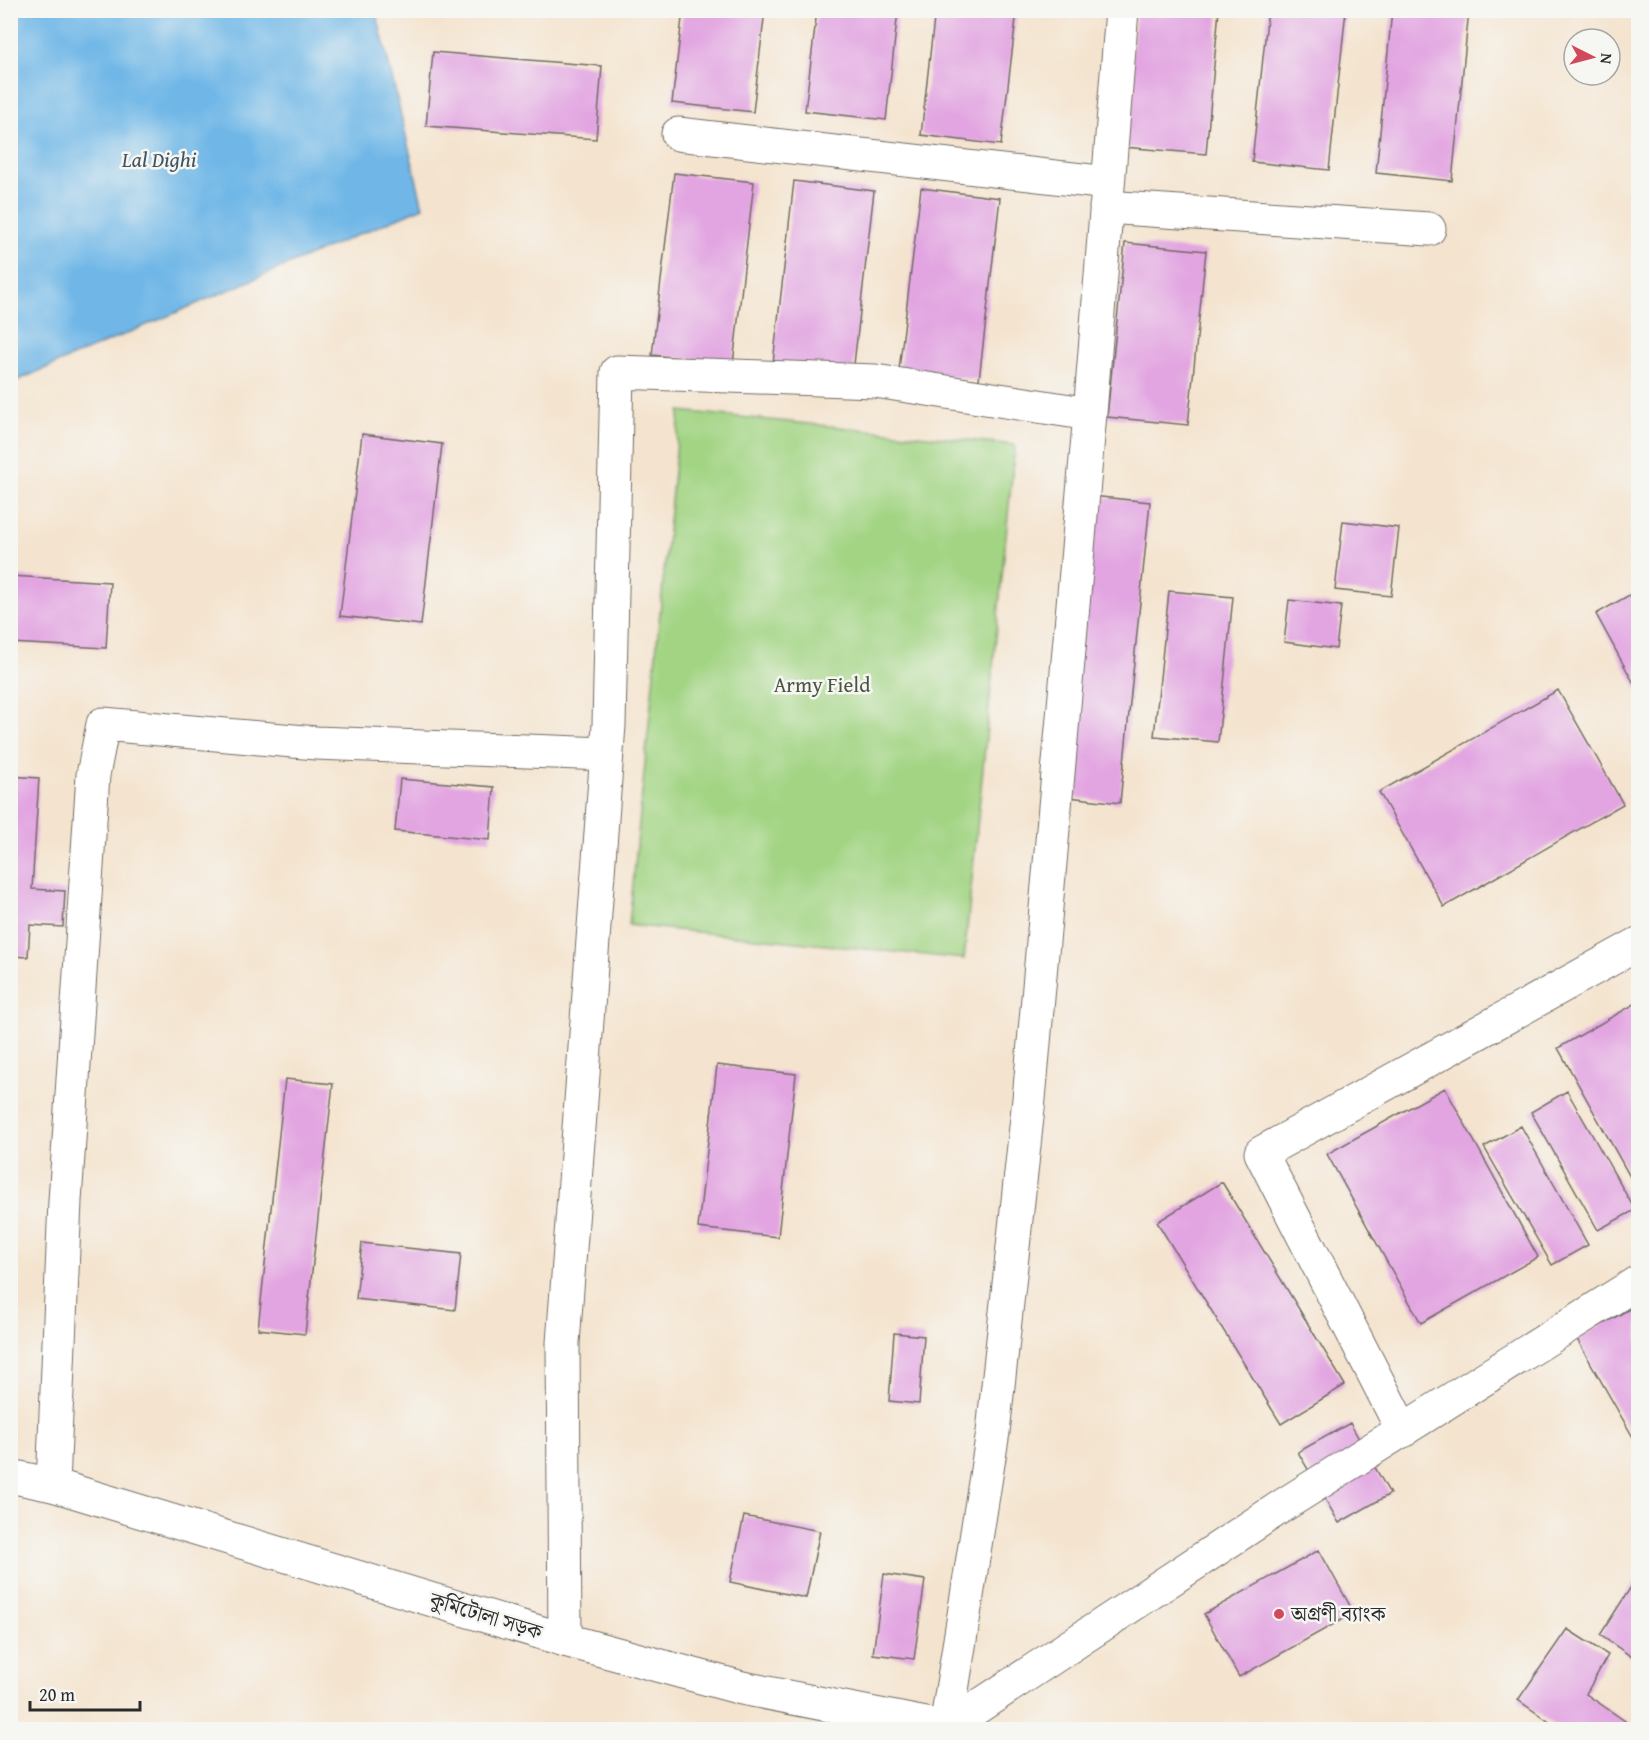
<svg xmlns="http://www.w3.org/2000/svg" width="1649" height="1740" viewBox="0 0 1649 1740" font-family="'Gentium Book Plus','Noto Serif Bengali',serif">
<rect width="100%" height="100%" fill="#f6f6f2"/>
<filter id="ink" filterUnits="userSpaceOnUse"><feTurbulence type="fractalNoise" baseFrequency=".0167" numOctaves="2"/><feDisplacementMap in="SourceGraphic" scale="12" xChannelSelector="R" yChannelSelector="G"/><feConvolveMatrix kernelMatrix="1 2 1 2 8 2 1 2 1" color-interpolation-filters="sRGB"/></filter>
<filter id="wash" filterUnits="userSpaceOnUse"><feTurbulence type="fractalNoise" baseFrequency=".008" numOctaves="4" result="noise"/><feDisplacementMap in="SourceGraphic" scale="24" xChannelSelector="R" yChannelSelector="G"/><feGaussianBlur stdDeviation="1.35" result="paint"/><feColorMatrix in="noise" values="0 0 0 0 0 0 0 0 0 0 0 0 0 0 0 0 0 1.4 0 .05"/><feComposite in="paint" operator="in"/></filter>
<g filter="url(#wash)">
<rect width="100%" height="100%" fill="#f4e4cf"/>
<!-- green -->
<path fill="#a2d483" stroke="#668057" stroke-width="1.5" d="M680,411L1015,445L964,959L629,925Z"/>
<!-- water -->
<path fill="#6fb7e7" stroke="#4d7189" stroke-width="1.5" d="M11,10L376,11L423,207L11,383Z"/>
<g id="blocks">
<!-- building -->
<path fill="#e2a5e1" d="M683,10H765L753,112L672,103Z
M817,10H898L886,120L805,111Z
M935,10H1017L1001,145L921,135Z
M1136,10H1219L1206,154L1123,147Z
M1268,10H1346L1329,170L1252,162Z
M1392,10H1469L1452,181L1376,173Z
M433,52L602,66L596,139L426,126Z
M674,173L754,182L733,364L652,355Z
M794,181L874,191L853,373L773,363Z
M921,188L1000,198L979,380L899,370Z
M1125,243L1206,251L1188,425L1107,417Z
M362,434L442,444L421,625L340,616Z
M1091,496L1150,502L1120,803L1060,796Z
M1343,521L1399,528L1391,596L1335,590Z
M10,576L110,582L106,648L10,643Z
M1638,590V691L1596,614Z
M1169,591L1233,597L1218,742L1154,736Z
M1289,600L1341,606L1336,649L1284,642Z
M1558,690L1623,804L1444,907L1379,792Z
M10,776L39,778L32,889L65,891L63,927L30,925L28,957L10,956Z
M400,779L494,787L490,840L395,831Z
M1638,1002V1191L1558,1048Z
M717,1065L796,1074L778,1237L698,1228Z
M285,1079L333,1084L305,1334L258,1329Z
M1445,1088L1538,1257L1421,1323L1327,1154Z
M1567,1091L1635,1210L1598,1230L1531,1112Z
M1521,1126L1588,1245L1552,1265L1484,1147Z
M1222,1182L1345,1385L1281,1424L1157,1222Z
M362,1243L461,1254L455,1310L356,1299Z
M1638,1304V1446L1577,1339Z
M894,1333L924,1336L919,1404L889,1401Z
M1350,1423L1390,1494L1339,1523L1298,1452Z
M744,1516L820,1531L806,1598L730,1582Z
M1319,1550L1354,1613L1239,1677L1204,1614Z
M884,1574L925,1580L914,1659L873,1654Z
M1638,1576V1661L1600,1635Z
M1567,1629L1608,1655L1586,1694L1638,1730H1561L1518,1700Z"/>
</g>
</g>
<g filter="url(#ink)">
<use href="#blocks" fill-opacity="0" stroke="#716c64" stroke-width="1.5"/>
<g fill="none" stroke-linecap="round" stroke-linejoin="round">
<!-- minor casing -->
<g stroke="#716c64" stroke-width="35">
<path id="minor" d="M678,134L1108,183
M1106,207L1429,229
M1090,414L1122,10
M1403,1431L1261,1153L1638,944
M53,1485L65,1201L93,775L103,724L316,743L606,754
M565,1640L563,1343L609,725L617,372L875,381L1090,414L1029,1099L993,1432L946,1728L1282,1506L1638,1282"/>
</g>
<!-- tertiary casing -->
<g stroke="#716c64" stroke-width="35">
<path id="tertiary" d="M10,1476L53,1485L565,1640L742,1688L946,1728L967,1730"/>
</g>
<!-- minor -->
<use href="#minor" stroke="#fff" stroke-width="33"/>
<!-- tertiary -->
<use href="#tertiary" stroke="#fff" stroke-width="33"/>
</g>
</g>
<!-- markers -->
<circle fill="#d1495b" stroke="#f6f6f2" stroke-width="2" cx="1279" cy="1614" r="6"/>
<g text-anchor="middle" stroke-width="5" stroke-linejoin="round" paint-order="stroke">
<!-- park labels -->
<g font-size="21" fill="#495541" stroke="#f6f6f2">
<text x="822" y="692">Army Field</text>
</g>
<!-- poi labels -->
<g font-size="21" fill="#2b2b2b" stroke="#f6f6f2" text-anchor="start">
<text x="1291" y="1621">অগ্রণী ব্যাংক</text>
</g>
<!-- street labels -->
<g font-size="21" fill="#2b2b2b" stroke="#f6f6f2">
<text transform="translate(486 1616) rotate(17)" y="7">কুর্মিটোলা সড়ক</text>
</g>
<!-- water labels -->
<g font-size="22" font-style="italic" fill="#3f5563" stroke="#f6f6f2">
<text x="159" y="167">Lal Dighi</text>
</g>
</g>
<!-- margin -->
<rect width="1649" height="1740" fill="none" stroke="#f6f6f2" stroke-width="36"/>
<!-- north arrow -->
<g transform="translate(1592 57) rotate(96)"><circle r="28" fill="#f6f6f2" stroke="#a5a5a2" stroke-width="1.5"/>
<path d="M0-4.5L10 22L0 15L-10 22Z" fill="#d1495b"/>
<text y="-9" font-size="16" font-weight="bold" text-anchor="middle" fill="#2b2b2b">N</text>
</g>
<!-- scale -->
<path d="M30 1701v9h110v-9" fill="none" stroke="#2b2b2b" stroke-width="3"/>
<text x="39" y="1701" font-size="18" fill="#2b2b2b" stroke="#f6f6f2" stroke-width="4.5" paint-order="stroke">20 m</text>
</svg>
